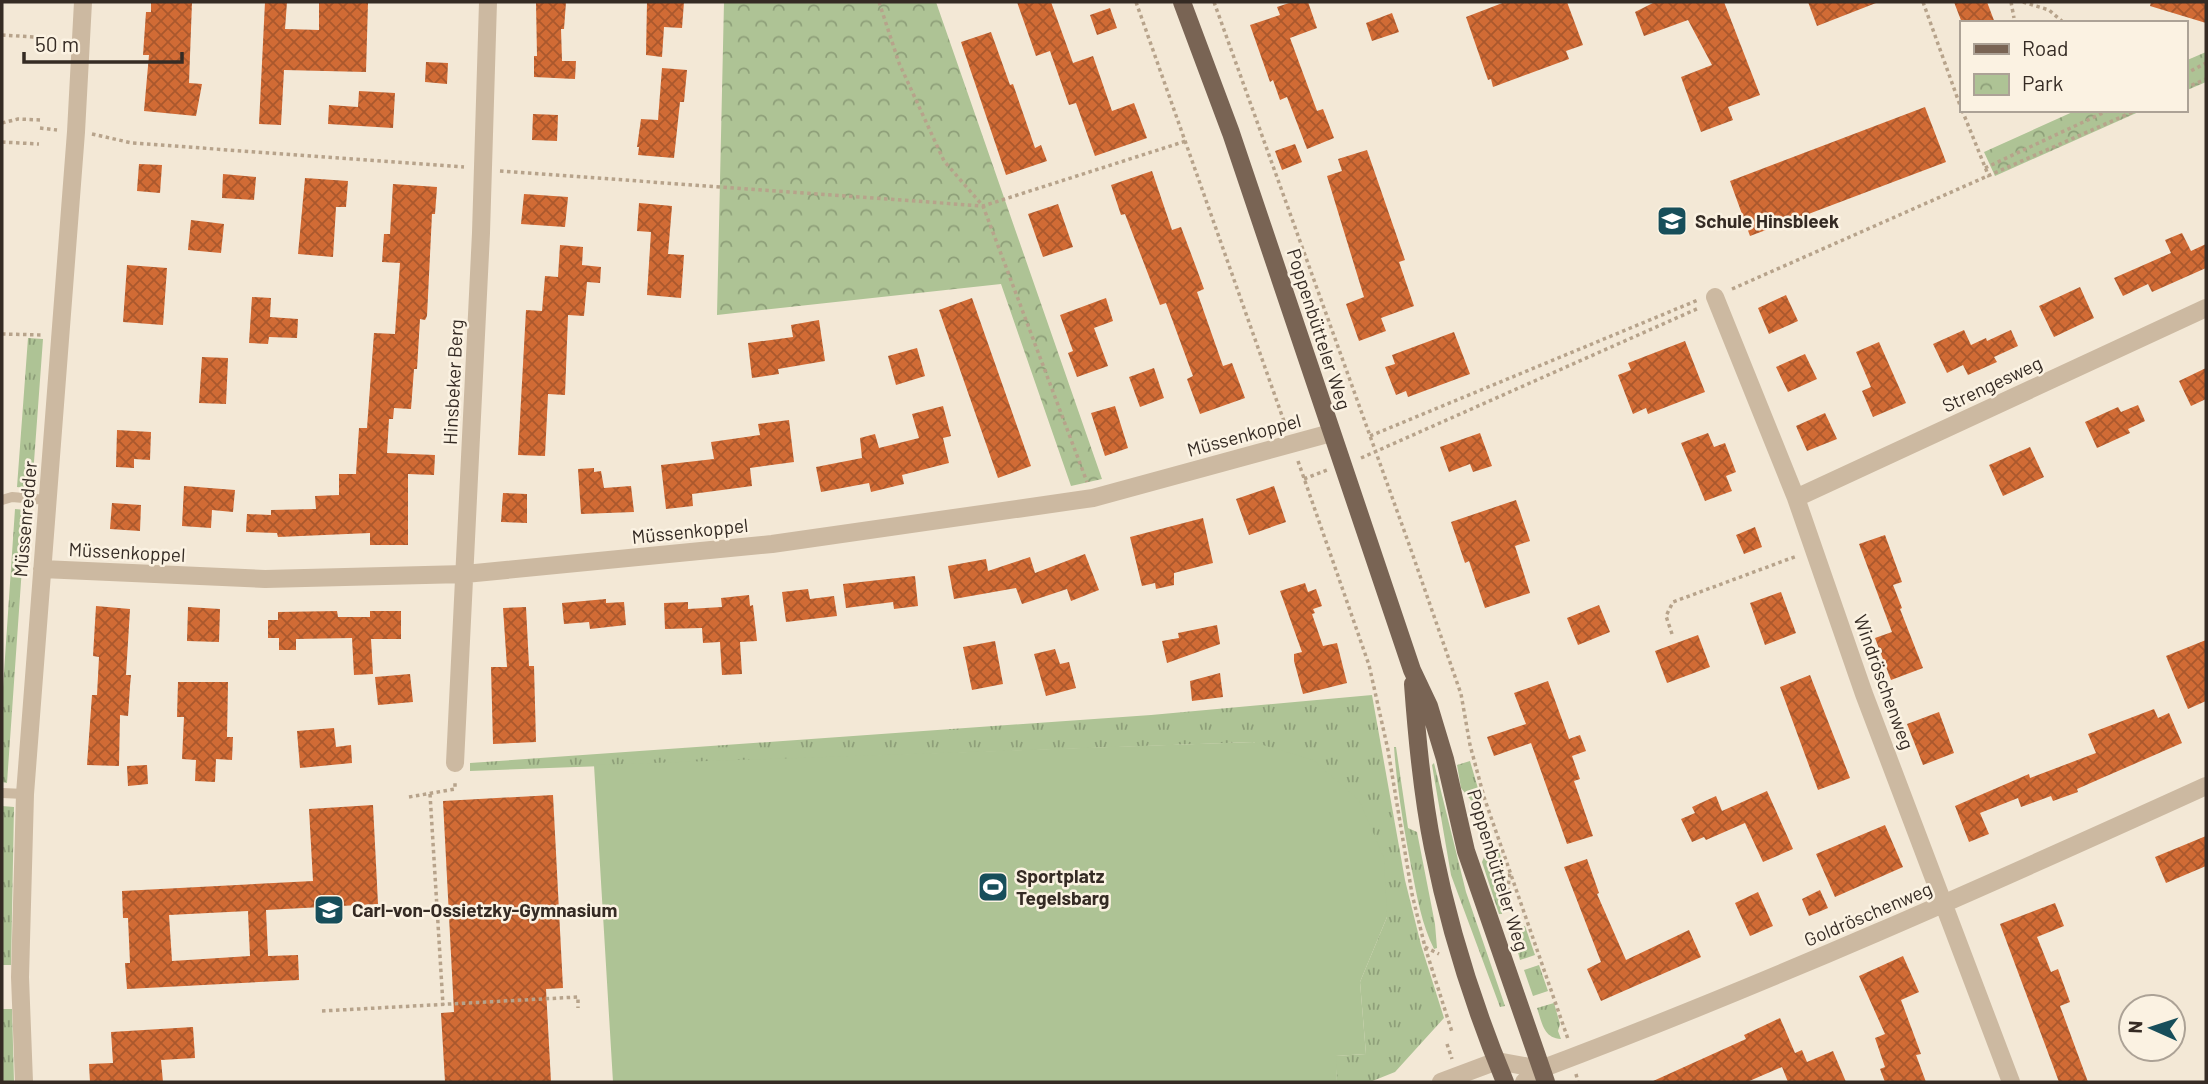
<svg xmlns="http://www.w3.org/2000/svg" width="2208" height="1084" viewBox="0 0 2208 1084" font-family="Barlow,sans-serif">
<defs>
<pattern id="grass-tufts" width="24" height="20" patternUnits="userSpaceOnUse" patternTransform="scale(1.75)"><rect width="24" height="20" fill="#aec395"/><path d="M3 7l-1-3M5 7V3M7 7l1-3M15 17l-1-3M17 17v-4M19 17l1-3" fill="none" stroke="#8e9f79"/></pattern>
<pattern id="park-crowns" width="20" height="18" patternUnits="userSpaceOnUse" patternTransform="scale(1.75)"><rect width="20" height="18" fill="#aec395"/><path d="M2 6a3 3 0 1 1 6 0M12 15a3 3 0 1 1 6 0" fill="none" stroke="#8e9f79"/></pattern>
<pattern id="building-cross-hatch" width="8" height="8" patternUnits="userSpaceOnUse" patternTransform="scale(1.75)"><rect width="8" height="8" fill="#d16b35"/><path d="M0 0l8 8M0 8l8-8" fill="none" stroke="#aa582d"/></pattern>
</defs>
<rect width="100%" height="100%" fill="#f3e8d6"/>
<!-- grass -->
<path fill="url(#grass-tufts)" d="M28,338L43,339L32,489L17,487Z
M15,509L26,510L7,783L2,782V702Z
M1372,695L1405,880L1421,945L1444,1018L1395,1072L1370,1082H1337L1335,1056L1366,1054L1360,982L1387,917L1254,742L470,771V763L1151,715Z
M1394,747H1396L1408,828L1417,832L1435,924L1437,948L1434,949C1422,925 1417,897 1412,871C1404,829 1397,789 1394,747Z
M1470,761L1482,802L1474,804L1461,788L1457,765Z
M1434,763L1466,892L1505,1006L1500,1007L1451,875L1432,765Z
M2,806L14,807L11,965H2Z
M1498,848L1504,867L1502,914H1499L1482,862L1486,852Z
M1525,926L1535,955L1520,960L1512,930Z
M1539,965L1548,991L1533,996L1524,970Z
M1554,1003L1560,1024L1558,1031L1561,1039C1543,1038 1542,1022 1537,1008Z
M2,1009H12L14,1082H2Z"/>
<!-- park -->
<path fill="url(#park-crowns)" d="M724,2H936L1102,479L1071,486L1001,284L717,315Z
M2206,52V82L2185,91V61Z
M2077,110H2143L1995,176L1984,152Z"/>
<!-- pitch -->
<path fill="#aec395" d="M1253,742L1313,760L1359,800L1384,858L1387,917L1360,982L1366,1054L1336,1056L1337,1082H613L594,765Z"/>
<!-- building -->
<path fill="url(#building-cross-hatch)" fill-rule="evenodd" d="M151,2H192L189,83L202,84L196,116L144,111L149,55H143L146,12H151Z
M265,2H287L285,29L319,30V2H368L366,72L284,70L281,125L259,124Z
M536,2H566L564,29H561L562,61H576L575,79L534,77V56H537Z
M647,2H684L682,28L664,27L662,57L646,55Z
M1017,2H1051L1073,63L1093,56L1112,111L1134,103L1147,138L1095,156L1076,103L1069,105L1050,51L1036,56Z
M1292,2H1308L1317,28L1290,38L1317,111L1323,109L1334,138L1307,149L1287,97L1280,100L1273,80L1270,82L1250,25L1280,15L1277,7Z
M1505,2H1567L1583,45L1566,51L1569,59L1493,87L1491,79L1488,80L1466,17Z
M1655,2H1724L1760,95L1728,107L1733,120L1701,132L1681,77L1712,65L1688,20L1644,36L1635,12Z
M1808,2H1875L1876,3L1817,26Z
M1954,2H1987L1995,23H1962Z
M2151,2H2206V23L2150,6Z
M1110,8L1117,28L1097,35L1090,15Z
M1392,13L1399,32L1372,41L1366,23Z
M991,32L1010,85L1013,84L1035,148L1041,145L1047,161L1006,175L961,42Z
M426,62L448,63L447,84L425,82Z
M662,68L687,70L684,102H680L674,158L638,155L639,147H637L641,119L658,120Z
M359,91L395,93L393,128L328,124L329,105L358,107Z
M1925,107L1946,162L1750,236L1730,181Z
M533,114L558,115L557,141L532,140Z
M1295,144L1302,162L1282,170L1275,151Z
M1367,150L1405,260L1399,262L1414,306L1381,318L1386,331L1359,341L1346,304L1364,297L1327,176L1342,171L1338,159Z
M139,164L162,165L160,193L137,191Z
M1152,171L1172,230L1181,227L1196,267L1204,289L1197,292L1223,366L1232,363L1245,398L1200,414L1187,379L1193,376L1166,303L1160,305L1125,214L1121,215L1111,185Z
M223,174L256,177L254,200L222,198Z
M305,178L348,181L346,207H336L333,257L298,254Z
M393,184L437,187L435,214H432L427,316L425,320L420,319L417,369H414L411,409L394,408L393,419H389L387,453L435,455L434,475L408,474V545H370V533L278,537L277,533L246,532L247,514L271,515V510L316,509L315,496L339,495V474H356L359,428H367L374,333L395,334L400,263L382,262L384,234H390Z
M524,194L568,197L565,227L521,224Z
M639,203L672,206L668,254L684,255L681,298L647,295L651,232L637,231Z
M1058,204L1073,247L1043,257L1028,214Z
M191,220L224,224L221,253L188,250Z
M2182,233L2191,251L2206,244V268L2152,292L2148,284L2123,296L2114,278L2171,253L2165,240Z
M560,245L583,247L582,265L601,267L600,283L587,282L584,316L568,315L565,395L548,394L545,456L518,455L526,310L542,311L545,276L558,277Z
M127,265L167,268L163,325L123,322Z
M2080,287L2094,318L2054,337L2039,306Z
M1786,295L1798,321L1769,334L1758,308Z
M252,297L271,298L270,317L298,319L297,338L269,337L268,344L249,343Z
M972,298L1031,466L998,478L939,310Z
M1106,298L1113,321L1094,328L1108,366L1077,377L1068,353L1073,351L1060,315Z
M819,320L825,361L778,369L779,374L752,378L748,343L793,337L791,325Z
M1964,330L1971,345L1986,338L1987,341L2011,330L2018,346L1994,357L1997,362L1968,375L1963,365L1947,373L1933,344Z
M1454,332L1470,374L1408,397L1406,391L1396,395L1385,367L1395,364L1392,355Z
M1685,341L1705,392L1648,414L1646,408L1633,414L1618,375L1631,370L1628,363Z
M1879,342L1906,403L1873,417L1862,391L1871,387L1856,352Z
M917,348L925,376L896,385L888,356Z
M1805,354L1817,379L1788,392L1776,367Z
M202,357L228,358L226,404L199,403Z
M1154,368L1164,398L1140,407L1129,377Z
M2206,368V399L2191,406L2179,381Z
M2138,405L2145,421L2128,429L2130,433L2097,448L2085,422L2118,407L2121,412Z
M943,406L951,436L943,438L949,463L902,475L904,484L871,492L869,483L821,492L816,467L862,458L860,438L875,434L879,448L919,438L912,414Z
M1115,406L1128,448L1105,456L1091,413Z
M1825,413L1837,439L1807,451L1796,426Z
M789,420L794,462L750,468L752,486L692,494L693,506L666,509L661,465L714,459L711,442L760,435L758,424Z
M117,430L151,432L150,460L134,459V468L116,467Z
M1480,433L1492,466L1473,472L1470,464L1449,472L1440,447Z
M1708,433L1714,447L1725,443L1736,472L1726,476L1732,491L1705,501L1681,443Z
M2030,447L2044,477L2003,496L1989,465Z
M594,468V472L601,471L604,488L631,486L634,512L581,514L578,469Z
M184,486L235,490L233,512L212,510L211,528L182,526Z
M1274,486L1286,522L1249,535L1236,499Z
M503,493L527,494V523L501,522Z
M1516,500L1530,541L1515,546L1530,593L1485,608L1469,561L1465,563L1451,522Z
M112,503L141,505L140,531L110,529Z
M1203,518L1213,563L1174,573V585L1156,589L1155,583L1142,586L1130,537Z
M1755,527L1762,547L1744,554L1736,535Z
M1885,535L1902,582L1893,585L1902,608L1900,609L1923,668L1891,680L1875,638L1892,632L1859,544Z
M1085,554L1099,590L1071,601L1067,589L1022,604L1016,588L954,599L948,566L986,559L988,571L1030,557L1035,573Z
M915,576L918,606L894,609L893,602L846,608L843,584Z
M1305,583L1308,592L1316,589L1322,606L1313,609L1315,613L1312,614L1323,646L1337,643L1347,683L1303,694L1294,661V654L1302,652L1280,591Z
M808,589L810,599L834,596L837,616L786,622L782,592Z
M1781,592L1796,633L1765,645L1750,603Z
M749,595L750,606L753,605L757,641L740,642L742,674L722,675L720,642L703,643L702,628L665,629L664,603L688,602V609L722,607L721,598Z
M606,599V603L624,602L626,625L590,629L589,622L564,624L562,603Z
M1599,605L1610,632L1578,645L1567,618Z
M96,606L130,609L126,675H131L130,686L128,716L120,715L119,766L87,765L92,695H97L99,657L93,656Z
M188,607L220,609L219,642L187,641Z
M526,607L529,666H534L536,742L493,744L491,667H507L503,608Z
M337,611L338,617H370V611H401V639H371L373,674L354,675L352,638L296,639V650H279V638H268V620H278V612Z
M1217,625L1220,644L1167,663L1162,641L1179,638L1178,633Z
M1698,635L1710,667L1667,683L1655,651Z
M2206,640V701L2188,709L2166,656Z
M995,641L1003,684L972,690L963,647Z
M1055,649L1060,664L1069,662L1076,688L1046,696L1034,654Z
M1220,673L1223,697L1192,701L1190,681Z
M410,674L413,702L378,705L375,677Z
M1810,675L1850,778L1818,790L1780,687Z
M1548,681L1569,739L1580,735L1586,751L1572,756L1580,779L1574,781L1593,836L1567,844L1531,743L1494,756L1487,737L1526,724L1514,693Z
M178,682H228L227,737H233L232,760L216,759L215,782L195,781L196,760L182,759L184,717H177Z
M2154,709L2158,718L2169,713L2182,743L2077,789L2078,792L2053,801L2051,796L2021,807L2018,798L1980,813L1989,834L1969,842L1955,806L2029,774L2030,778L2096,753L2088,734Z
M1939,712L1954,753L1923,765L1907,724Z
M334,728L336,747L351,745L352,763L300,768L297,731Z
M147,765L148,784L128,786L127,766Z
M1767,791L1793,849L1763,862L1745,823L1706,840L1704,837L1692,842L1681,819L1695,813L1692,807L1716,796L1722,811Z
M553,795L563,988L546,989L551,1082H445L441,1013L454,1012L443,801Z
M373,805L378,904L266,910L268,956L298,955L299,980L127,989L125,963H130L128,918H123L122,891L313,881L309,809ZM248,911L250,956L172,961L169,915Z
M1885,825L1903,867L1835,897L1816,854Z
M2206,836V866L2166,883L2155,857Z
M1587,859L1599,893L1597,894L1626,960L1689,930L1701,957L1601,1001L1587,969L1601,962L1564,867Z
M1820,890L1828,908L1809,916L1802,899Z
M1758,892L1773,926L1750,936L1735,903Z
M2055,903L2064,926L2037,937L2051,972L2058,969L2070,1002L2060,1006L2088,1082H2059L2000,924Z
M1903,956L1919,992L1901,1000L1921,1054L1916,1055L1926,1082H1885L1880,1069L1885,1067L1875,1038L1885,1034L1859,976Z
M1780,1018L1795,1053L1802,1050L1807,1062L1833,1051L1846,1082H1788L1782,1067L1747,1082H1651L1746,1039L1744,1035Z
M193,1027L195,1058L161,1060L163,1082H90L89,1064L113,1063L111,1032Z"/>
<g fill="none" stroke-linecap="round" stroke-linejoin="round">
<!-- path -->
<path stroke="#b7a38b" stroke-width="3.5" stroke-dasharray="3.5 3.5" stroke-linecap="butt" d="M879,2L899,63L944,161L983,206L1087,482
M1136,2L1286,427
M1214,2L1410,547L1461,694L1470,745L1484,797L1568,1039
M1923,2L1961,108
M2011,2L2014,18
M2023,2L2049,10L2064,23
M2,35L50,38
M2185,74L2206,63
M2185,88L2206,79
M1962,110L1989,177
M2,123L18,119L41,120
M40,128L57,130
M92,134L132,143L464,167
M2,142L39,144
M1985,168L2109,110
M500,171L983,206L1186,141
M1732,289L2137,110
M2,334L42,335
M1370,436L1698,300
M1361,458L1699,308
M1298,461L1369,665L1388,750L1412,894L1425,947L1452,1032
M1304,479L1327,470
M1672,634L1666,616L1673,602L1797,556
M430,794L443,1005
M409,797L455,789V781
M1506,905L1510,871
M1425,947L1439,954
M322,1011L578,997V1008
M1447,1044L1452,1059
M1576,1074L1578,1082"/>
<!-- service -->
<path stroke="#ccb9a1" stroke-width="10" d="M2,500L12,497L47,500
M2,793L25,794"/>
<!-- minor -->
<path stroke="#ccb9a1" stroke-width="18" d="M1715,297L1796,498L1864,694L2011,1082
M1796,498L2206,308
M42,569L265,579L465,574L772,544L1093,498L1331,433
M455,763L481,233L488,2
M1541,1069C1767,984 1986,886 2206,786
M24,1082L20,977L25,794L76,132L83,2"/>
<!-- tertiary -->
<path stroke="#ccb9a1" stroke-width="18" d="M1441,1082L1497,1061L1541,1069
M1524,1082L1541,1069"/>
<!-- primary -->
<path stroke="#796454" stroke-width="18" d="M1182,2L1231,133L1412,670L1429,706L1445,759L1466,851L1546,1082
M1413,684C1417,739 1422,794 1433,848C1449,928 1474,1007 1505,1082"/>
</g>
<!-- icons -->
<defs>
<g id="school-square" transform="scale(1.575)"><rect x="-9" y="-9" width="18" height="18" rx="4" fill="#174e5a" stroke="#fbf2e2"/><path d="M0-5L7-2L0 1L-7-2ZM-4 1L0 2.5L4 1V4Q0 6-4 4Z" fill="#fff"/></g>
<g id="stadium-square" transform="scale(1.575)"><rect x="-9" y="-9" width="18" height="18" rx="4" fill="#174e5a" stroke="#fbf2e2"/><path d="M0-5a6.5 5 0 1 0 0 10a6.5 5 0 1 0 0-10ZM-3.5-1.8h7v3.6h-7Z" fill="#fff"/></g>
</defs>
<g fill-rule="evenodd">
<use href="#school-square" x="1672" y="221"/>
<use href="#stadium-square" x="993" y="887"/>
<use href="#school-square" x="329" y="910"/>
</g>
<g text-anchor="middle" stroke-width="5" stroke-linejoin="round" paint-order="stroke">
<!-- poi labels -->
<g font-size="19" font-weight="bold" fill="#352b24" stroke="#fbf2e2" text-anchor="start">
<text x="1695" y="228">Schule Hinsbleek</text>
<text x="1016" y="883">Sportplatz<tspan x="1016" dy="22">Tegelsbarg</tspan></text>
<text x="352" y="917">Carl-von-Ossietzky-Gymnasium</text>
</g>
<!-- street labels -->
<g font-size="19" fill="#352b24" stroke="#fbf2e2">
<text transform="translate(1319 329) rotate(72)" y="7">Poppenbütteler Weg</text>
<text transform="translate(453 382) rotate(-87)" y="7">Hinsbeker Berg</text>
<text transform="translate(1992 384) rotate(-25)" y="7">Strengesweg</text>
<text transform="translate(1244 435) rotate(-15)" y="7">Müssenkoppel</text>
<text transform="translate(25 519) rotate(-85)" y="7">Müssenredder</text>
<text transform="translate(690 531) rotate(-6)" y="7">Müssenkoppel</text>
<text transform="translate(127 552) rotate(3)" y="7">Müssenkoppel</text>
<text transform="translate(1884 682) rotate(70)" y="7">Windröschenweg</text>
<text transform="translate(1498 870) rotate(73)" y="7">Poppenbütteler Weg</text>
<text transform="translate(1868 914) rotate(-23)" y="7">Goldröschenweg</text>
</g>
</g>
<!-- border -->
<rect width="2208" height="1084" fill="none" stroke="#352b24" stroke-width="7"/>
<!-- legend -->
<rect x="1960" y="21" width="228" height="91" fill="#fbf2e2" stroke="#aca296" stroke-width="2"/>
<rect x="1974" y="44" width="35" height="10" fill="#796454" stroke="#aca296" stroke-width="2"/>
<text x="2022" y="56" font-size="21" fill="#352b24">Road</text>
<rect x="1974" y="74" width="35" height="21" fill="url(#park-crowns)" stroke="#aca296" stroke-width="2"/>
<text x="2022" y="91" font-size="21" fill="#352b24">Park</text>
<!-- north arrow -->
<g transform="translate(2152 1028) rotate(273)"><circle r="33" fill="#fbf2e2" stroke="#aca296" stroke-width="2"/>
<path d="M0-5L12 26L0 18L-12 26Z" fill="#174e5a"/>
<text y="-10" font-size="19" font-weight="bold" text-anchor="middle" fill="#352b24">N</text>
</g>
<!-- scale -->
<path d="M24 52v10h158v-10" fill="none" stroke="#352b24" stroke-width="3.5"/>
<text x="35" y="52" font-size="21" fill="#352b24" stroke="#fbf2e2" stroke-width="5" paint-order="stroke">50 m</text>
</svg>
